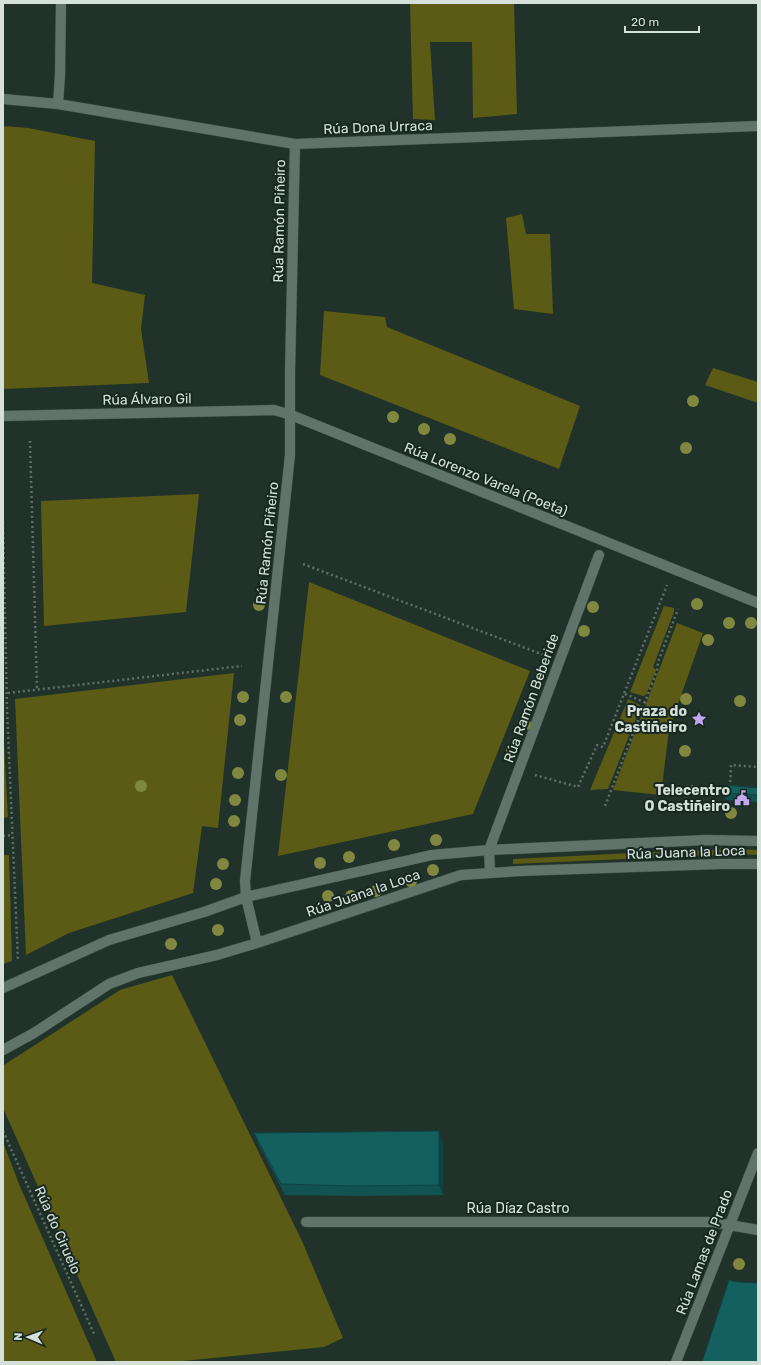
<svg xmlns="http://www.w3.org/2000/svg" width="761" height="1365" viewBox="0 0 761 1365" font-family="Rubik,sans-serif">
<rect width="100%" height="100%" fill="#20322a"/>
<!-- green -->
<path fill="#5b5b15" d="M410,3H514L517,114L473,118L472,42H430L435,120L413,119Z
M3,126L28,128L95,141L92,283L145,295L141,329L149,383L3,389Z
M522,214L526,234H550L553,314L514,309L506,218Z
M324,311L385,317L387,327L580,406L559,469L320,375Z
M713,368L758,382V403L705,385Z
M199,494L186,612L44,626L41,501Z
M309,582L530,671L473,814L278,856Z
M664,606L674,608V612L653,667L656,670L646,695L643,696L630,692Z
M677,623L703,633L669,730L661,795L613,790Z
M234,673L218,828L202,826L193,893L69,933L26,955L15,699Z
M628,699L638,704L641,706L608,789L590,790Z
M3,725L8,817L3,818Z
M741,849L758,850V855L738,854L513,864V859L672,851Z
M9,855L12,961L3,964V855Z
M172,975L302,1241L343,1338L324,1347L173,1362H116L3,1108L4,1065L120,990Z
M3,1142L19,1184L97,1362H3Z"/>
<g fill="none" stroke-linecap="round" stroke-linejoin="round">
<!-- minor casing -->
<g stroke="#3e4d46" stroke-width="11">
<path id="minor" d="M3,99L58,104L295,144L758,126
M58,104L60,75L61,3
M3,416L274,410L291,415L758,603
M490,873L489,850L599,555
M257,943L246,897L245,881L290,455V372L295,144
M3,988L109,940L204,912L246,897L432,855L489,850L706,840L758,841
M3,1050L34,1033L109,984L138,973L217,955L257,943L461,875L520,871L720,864H758
M306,1222H712L758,1230
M676,1362L758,1153"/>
</g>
<!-- path -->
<path stroke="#606f68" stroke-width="2.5" stroke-dasharray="2 3" stroke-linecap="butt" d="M30,441L37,689
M3,522L7,709L18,961
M303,564L544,655
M8,693L242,666
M625,694L644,702
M535,775L578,787L597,745L603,747L667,585
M605,806L657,671L658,662L678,609
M685,812L687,786L730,788L731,765L758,767
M3,836L13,835
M3,1131L95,1336"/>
<!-- minor -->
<use href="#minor" stroke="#61746b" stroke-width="10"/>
</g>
<!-- trees -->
<g fill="#80883f">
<circle cx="693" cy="401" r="6"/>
<circle cx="393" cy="417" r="6"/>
<circle cx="424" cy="429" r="6"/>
<circle cx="450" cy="439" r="6"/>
<circle cx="686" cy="448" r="6"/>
<circle cx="697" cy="604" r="6"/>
<circle cx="259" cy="605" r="6"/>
<circle cx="593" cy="607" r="6"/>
<circle cx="729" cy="623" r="6"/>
<circle cx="751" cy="623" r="6"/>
<circle cx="584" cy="631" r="6"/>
<circle cx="708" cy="640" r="6"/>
<circle cx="243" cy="697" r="6"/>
<circle cx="286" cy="697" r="6"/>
<circle cx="686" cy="699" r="6"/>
<circle cx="740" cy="701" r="6"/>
<circle cx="240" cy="720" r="6"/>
<circle cx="525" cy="724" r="6"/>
<circle cx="512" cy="750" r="6"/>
<circle cx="685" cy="751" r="6"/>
<circle cx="238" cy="773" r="6"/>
<circle cx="281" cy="775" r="6"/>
<circle cx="141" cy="786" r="6"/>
<circle cx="235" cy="800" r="6"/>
<circle cx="731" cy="813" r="6"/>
<circle cx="234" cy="821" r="6"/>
<circle cx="436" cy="840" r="6"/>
<circle cx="394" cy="845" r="6"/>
<circle cx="349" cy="857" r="6"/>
<circle cx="320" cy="863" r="6"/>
<circle cx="223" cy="864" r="6"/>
<circle cx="433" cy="870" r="6"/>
<circle cx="411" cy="881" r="6"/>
<circle cx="216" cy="884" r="6"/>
<circle cx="376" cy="891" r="6"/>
<circle cx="328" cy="896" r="6"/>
<circle cx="351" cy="896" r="6"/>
<circle cx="218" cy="930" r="6"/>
<circle cx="171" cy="944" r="6"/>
<circle cx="739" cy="1264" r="6"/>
</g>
<!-- wall -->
<path fill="#115351" d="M758,788V802L726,800L723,793Z
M254,1133L443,1142V1195L359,1196L285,1195L258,1143Z"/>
<!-- shaded-wall -->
<path fill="#0e4342" d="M439,1131L443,1142V1195L439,1185Z"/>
<!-- building -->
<path fill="#14605e" stroke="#0e4342" d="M724,785L758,788V795L723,793Z
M439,1131V1185L355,1186L281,1184L254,1133Z
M729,1280L737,1282L758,1283V1362H702Z"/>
<!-- icons -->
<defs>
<g id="sight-bare" transform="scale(1.2)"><path d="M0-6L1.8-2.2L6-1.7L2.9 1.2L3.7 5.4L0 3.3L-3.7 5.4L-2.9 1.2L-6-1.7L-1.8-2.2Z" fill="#c3a7f2" stroke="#172820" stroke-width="2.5" paint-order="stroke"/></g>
<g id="civic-bare" transform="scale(1.2)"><path d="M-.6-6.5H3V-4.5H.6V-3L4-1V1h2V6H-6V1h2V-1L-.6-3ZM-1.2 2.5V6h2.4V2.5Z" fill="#c3a7f2" stroke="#172820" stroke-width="2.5" paint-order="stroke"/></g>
</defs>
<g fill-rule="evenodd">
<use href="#sight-bare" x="699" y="719"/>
<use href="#civic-bare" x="742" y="798"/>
</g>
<g text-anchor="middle" stroke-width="4" stroke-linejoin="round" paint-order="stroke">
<!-- street labels -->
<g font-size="14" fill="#d5e0da" stroke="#172820">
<text transform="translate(378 127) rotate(-2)" y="5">Rúa Dona Urraca</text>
<text transform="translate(279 221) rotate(-89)" y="5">Rúa Ramón Piñeiro</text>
<text transform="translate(147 399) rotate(-1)" y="5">Rúa Álvaro Gil</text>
<text transform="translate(486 479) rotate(22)" y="5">Rúa Lorenzo Varela (Poeta)</text>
<text transform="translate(267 543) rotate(-84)" y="5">Rúa Ramón Piñeiro</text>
<text transform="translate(531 698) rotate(-70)" y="5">Rúa Ramón Beberide</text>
<text transform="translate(686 852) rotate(-2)" y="5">Rúa Juana la Loca</text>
<text transform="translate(363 893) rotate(-19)" y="5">Rúa Juana la Loca</text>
<text x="518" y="1213">Rúa Díaz Castro</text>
<text transform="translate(58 1230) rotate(66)" y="5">Rúa do Ciruelo</text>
<text transform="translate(704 1252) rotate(-69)" y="5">Rúa Lamas de Prado</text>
</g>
<!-- poi labels -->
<g font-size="14" font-weight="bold" fill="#d5e0da" stroke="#172820" text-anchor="end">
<text x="687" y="716">Praza do<tspan x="687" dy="16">Castiñeiro</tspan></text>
<text x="730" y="795">Telecentro<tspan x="730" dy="16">O Castiñeiro</tspan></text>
</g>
</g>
<!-- border -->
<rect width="761" height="1365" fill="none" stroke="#d5e0da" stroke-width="8"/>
<!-- north arrow -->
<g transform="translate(28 1337) rotate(272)" stroke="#172820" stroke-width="3" paint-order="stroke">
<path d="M0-3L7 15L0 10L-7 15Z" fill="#d5e0da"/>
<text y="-6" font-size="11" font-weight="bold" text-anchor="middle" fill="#d5e0da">N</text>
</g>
<!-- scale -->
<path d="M625 26v6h74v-6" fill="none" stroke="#d5e0da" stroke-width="2"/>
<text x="631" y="26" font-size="12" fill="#d5e0da" stroke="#172820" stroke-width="3" paint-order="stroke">20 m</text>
</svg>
